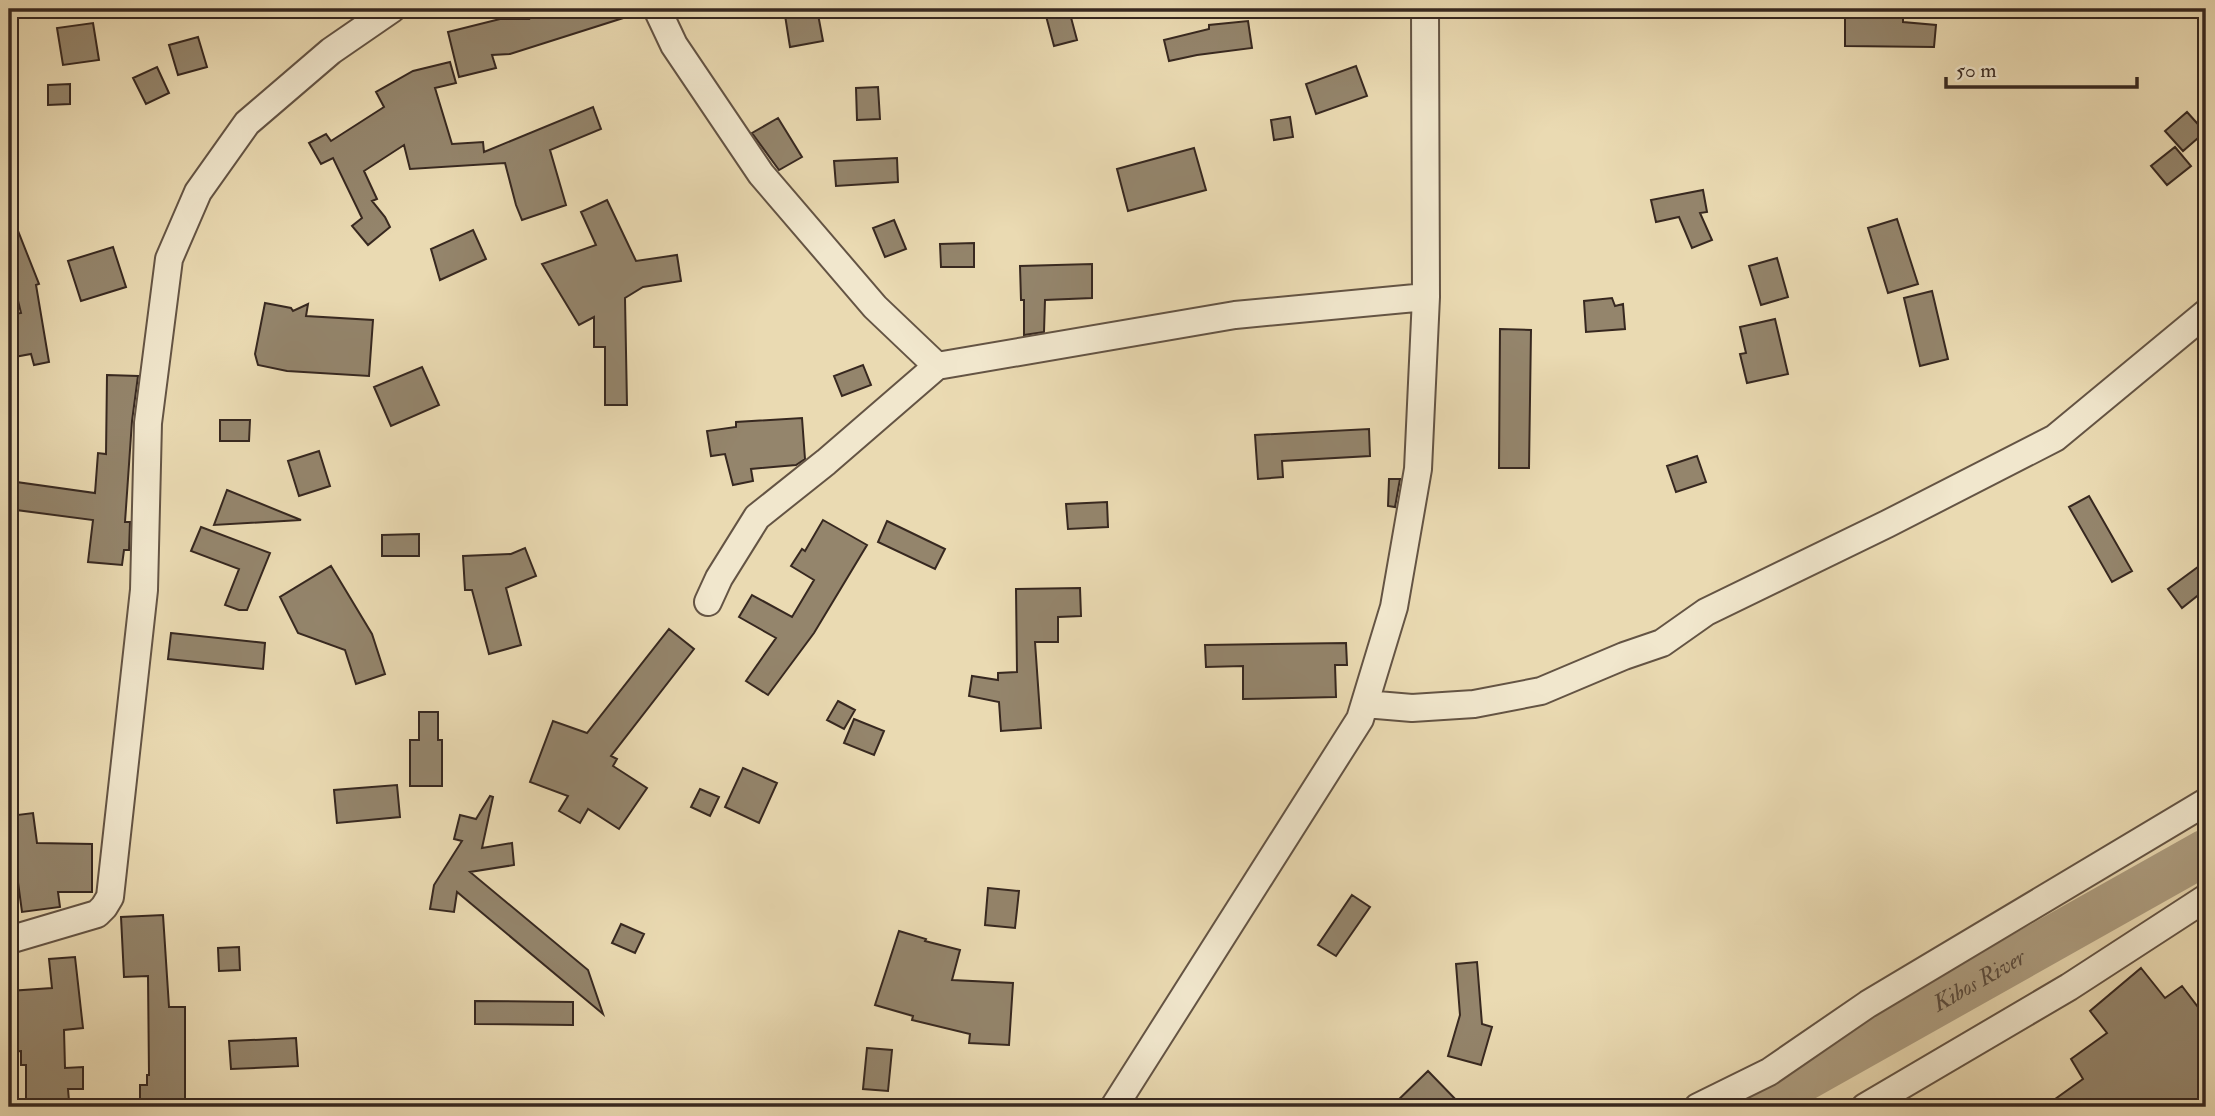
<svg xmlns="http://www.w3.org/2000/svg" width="2215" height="1116" viewBox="0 0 2215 1116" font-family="'IM FELL Double Pica',serif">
<rect width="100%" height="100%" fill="#eadab2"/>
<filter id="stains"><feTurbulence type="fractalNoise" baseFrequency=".00286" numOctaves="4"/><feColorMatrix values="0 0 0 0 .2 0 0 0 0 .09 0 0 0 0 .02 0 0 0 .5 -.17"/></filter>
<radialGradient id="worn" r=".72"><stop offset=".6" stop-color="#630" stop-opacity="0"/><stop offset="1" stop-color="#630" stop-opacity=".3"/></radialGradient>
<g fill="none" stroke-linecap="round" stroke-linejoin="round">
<!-- river -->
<path stroke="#ad9d80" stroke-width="46" id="s1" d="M1753,1107L2206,852"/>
</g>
<!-- building -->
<path fill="#94856c" stroke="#372820" stroke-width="2" d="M526,9H638L639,13L510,54L492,55L496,68L459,77L448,32L500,19H529Z
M784,9H817L823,41L790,47Z
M1845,9H1903V22L1936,25L1934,47L1845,46Z
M1069,10L1077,40L1054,46L1046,16Z
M1248,21L1252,48L1197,55L1169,61L1164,40L1209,29V25Z
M93,23L99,60L63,65L57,28Z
M198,37L207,67L178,75L169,45Z
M450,62L456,83L435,88L452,144L483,142L484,152L593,107L601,129L550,150L566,205L522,220L516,205L505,163L410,169L404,145L364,171L377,199L372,201L385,217L390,227L368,245L352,226L362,218L333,158L321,164L309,143L326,134L331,141L384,107L376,92L413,71Z
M1356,66L1367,96L1316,114L1306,84Z
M157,67L169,93L146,104L133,78Z
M70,84V104L48,105V85Z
M878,87L880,119L857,120L856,88Z
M2187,112L2205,132L2183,151L2165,131Z
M1290,117L1293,137L1274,140L1271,120Z
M778,118L802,157L779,170L752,133Z
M2175,147L2191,166L2167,185L2151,166Z
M1194,148L1206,190L1128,211L1117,169Z
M897,158L898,182L836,186L834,161Z
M1703,190L1707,212L1700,213L1712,240L1692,248L1679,217L1656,222L1651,200Z
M607,200L636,261L677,255L681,281L643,287L625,298L627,405H605V347H594V317L579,325L542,264L596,245L581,212Z
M9,208L39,284L36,285L49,362L34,365L31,354L9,358V315L21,313L9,264Z
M1897,219L1918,284L1888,293L1868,228Z
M894,220L906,249L885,257L873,228Z
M473,230L486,259L440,280L431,249Z
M974,243V267H941L940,244Z
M113,247L126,287L81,301L68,261Z
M1777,258L1788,297L1761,305L1749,266Z
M1092,264V298L1045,300L1044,332L1024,335V300H1021L1020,266Z
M1932,291L1948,359L1920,366L1904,298Z
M1612,298L1615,306L1623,304L1625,329L1586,332L1584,301Z
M265,303L291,308L293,311L308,304L306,316L373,320L369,376L287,371L258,365L255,354Z
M1775,319L1788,374L1747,383L1740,354L1746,353L1740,327Z
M1500,329L1531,330L1529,468H1499Z
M863,365L871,385L842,396L834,376Z
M422,367L439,405L391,426L374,387Z
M107,375L138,376L132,421L125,522H130L129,550H124L122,565L88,562L93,520L9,509V481L95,493L98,453L106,454Z
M802,418L805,459L796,465L751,469L753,481L733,485L725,454L711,456L707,431L736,427V422Z
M220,420H250L249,441H220Z
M1369,429L1370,456L1282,461L1283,477L1258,479L1255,435Z
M319,451L330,486L299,496L288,461Z
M1697,456L1706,482L1676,492L1667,466Z
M1389,479H1400L1395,507L1388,506Z
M227,490L301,520L214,525Z
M2089,496L2132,571L2112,582L2069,507Z
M1107,502L1108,527L1068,529L1066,504Z
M823,520L867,545L814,633L768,695L746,681L776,638L739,617L752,595L792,617L814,580L791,566L802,549L805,551Z
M887,521L945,549L935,569L878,542Z
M201,527L270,553L247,610H239L225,605L239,569L191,551Z
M419,534V556H382V535Z
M525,548L536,576L506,588L521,645L489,654L472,590H465L463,556L511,554Z
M2206,561V589L2182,608L2168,589Z
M331,566L372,634L385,674L356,684L345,650L298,633L280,597Z
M1080,588L1081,616L1058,617V642H1035L1041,728L1001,731L999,702L969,696L972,676L998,680V673L1017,672L1016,589Z
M669,629L694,649L611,756L617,759L613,766L647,788L619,829L588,809L580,823L559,811L568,796L530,782L553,721L587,733Z
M171,633L265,643L263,669L168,659Z
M1346,643L1347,665H1335L1336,697L1243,699V666L1206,667L1205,645Z
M838,701L855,710L844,729L827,720Z
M419,712H438V740H442V786H410V740H419Z
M854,719L884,731L874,755L844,743Z
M743,768L777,783L759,823L725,807Z
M397,785L400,817L337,823L334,790Z
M700,789L719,797L710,816L691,807Z
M490,796L493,797L482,848L512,843L514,865L470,872L588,970L603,1014L457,892L454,912L430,909L434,885L462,841L454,839L460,815L476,819Z
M33,813L37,843L92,844V892H58L60,907L22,912L9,816Z
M988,888L1019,891L1015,928L985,925Z
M1352,895L1370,907L1336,956L1318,945Z
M163,915L169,1007H185V1107H140V1085H147V1075H149L148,976L124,977L121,917Z
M621,924L644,934L635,953L612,943Z
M899,931L926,939L925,941L960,950L952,980L1013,983L1009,1045L969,1043L970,1034L912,1020L913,1016L875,1005Z
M239,947L240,970L219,971L218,948Z
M75,957L83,1028L64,1030L65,1068L83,1067V1089H68L69,1101L26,1102V1065H21V1051L9,1052V991L52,988L49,959Z
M1477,962L1482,1024L1492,1027L1481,1065L1448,1056L1460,1015L1456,964Z
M2141,968L2165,998L2182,986L2198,1007L2206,1001V1107H2044L2083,1079L2071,1059L2107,1033L2090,1011Z
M475,1001L573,1002V1025L475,1024Z
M296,1038L298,1066L231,1069L229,1041Z
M867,1048L892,1050L888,1091L863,1089Z
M1428,1071L1463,1107H1391Z"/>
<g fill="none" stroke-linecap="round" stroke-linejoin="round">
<!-- minor casing -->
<g stroke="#645444" stroke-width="30">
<path id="minor" d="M657,9L674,45L761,174L875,307L937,366L1235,315L1426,297
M708,602L719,578L757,517L826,462L937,366
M1365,704L1412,708L1474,704L1541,691L1624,656L1662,643L1706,612L1887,524L2055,438L2206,313
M9,940L97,914L104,907L110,897L144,590L148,423L169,259L198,192L247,123L331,51L392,9
M1114,1107L1360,719L1394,607L1418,469L1426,297L1425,9
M1698,1107L1769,1072L1868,1004L2206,802
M1865,1107L2069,987L2206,898"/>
</g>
<!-- minor -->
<use href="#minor" stroke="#f1e7cd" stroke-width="26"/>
</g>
<g text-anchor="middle" stroke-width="6" stroke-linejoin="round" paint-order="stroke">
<!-- water labels -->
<g font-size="23" font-style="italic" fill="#5a4b3d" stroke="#f1e7cd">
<text dy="8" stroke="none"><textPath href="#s1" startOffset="259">Kibos River</textPath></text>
</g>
</g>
<!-- margin -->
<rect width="2215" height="1116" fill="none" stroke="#eadab2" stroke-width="35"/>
<rect x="10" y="10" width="2194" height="1095" fill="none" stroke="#372820" stroke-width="3.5"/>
<rect x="18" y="18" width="2180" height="1081" fill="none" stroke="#372820" stroke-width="2"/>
<!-- scale -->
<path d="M1946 77v10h191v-10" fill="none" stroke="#372820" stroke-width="3.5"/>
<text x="1956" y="77" font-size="21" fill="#372820" stroke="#f1e7cd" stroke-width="5" paint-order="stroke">50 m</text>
<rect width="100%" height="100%" filter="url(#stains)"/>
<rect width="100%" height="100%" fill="url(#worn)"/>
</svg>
